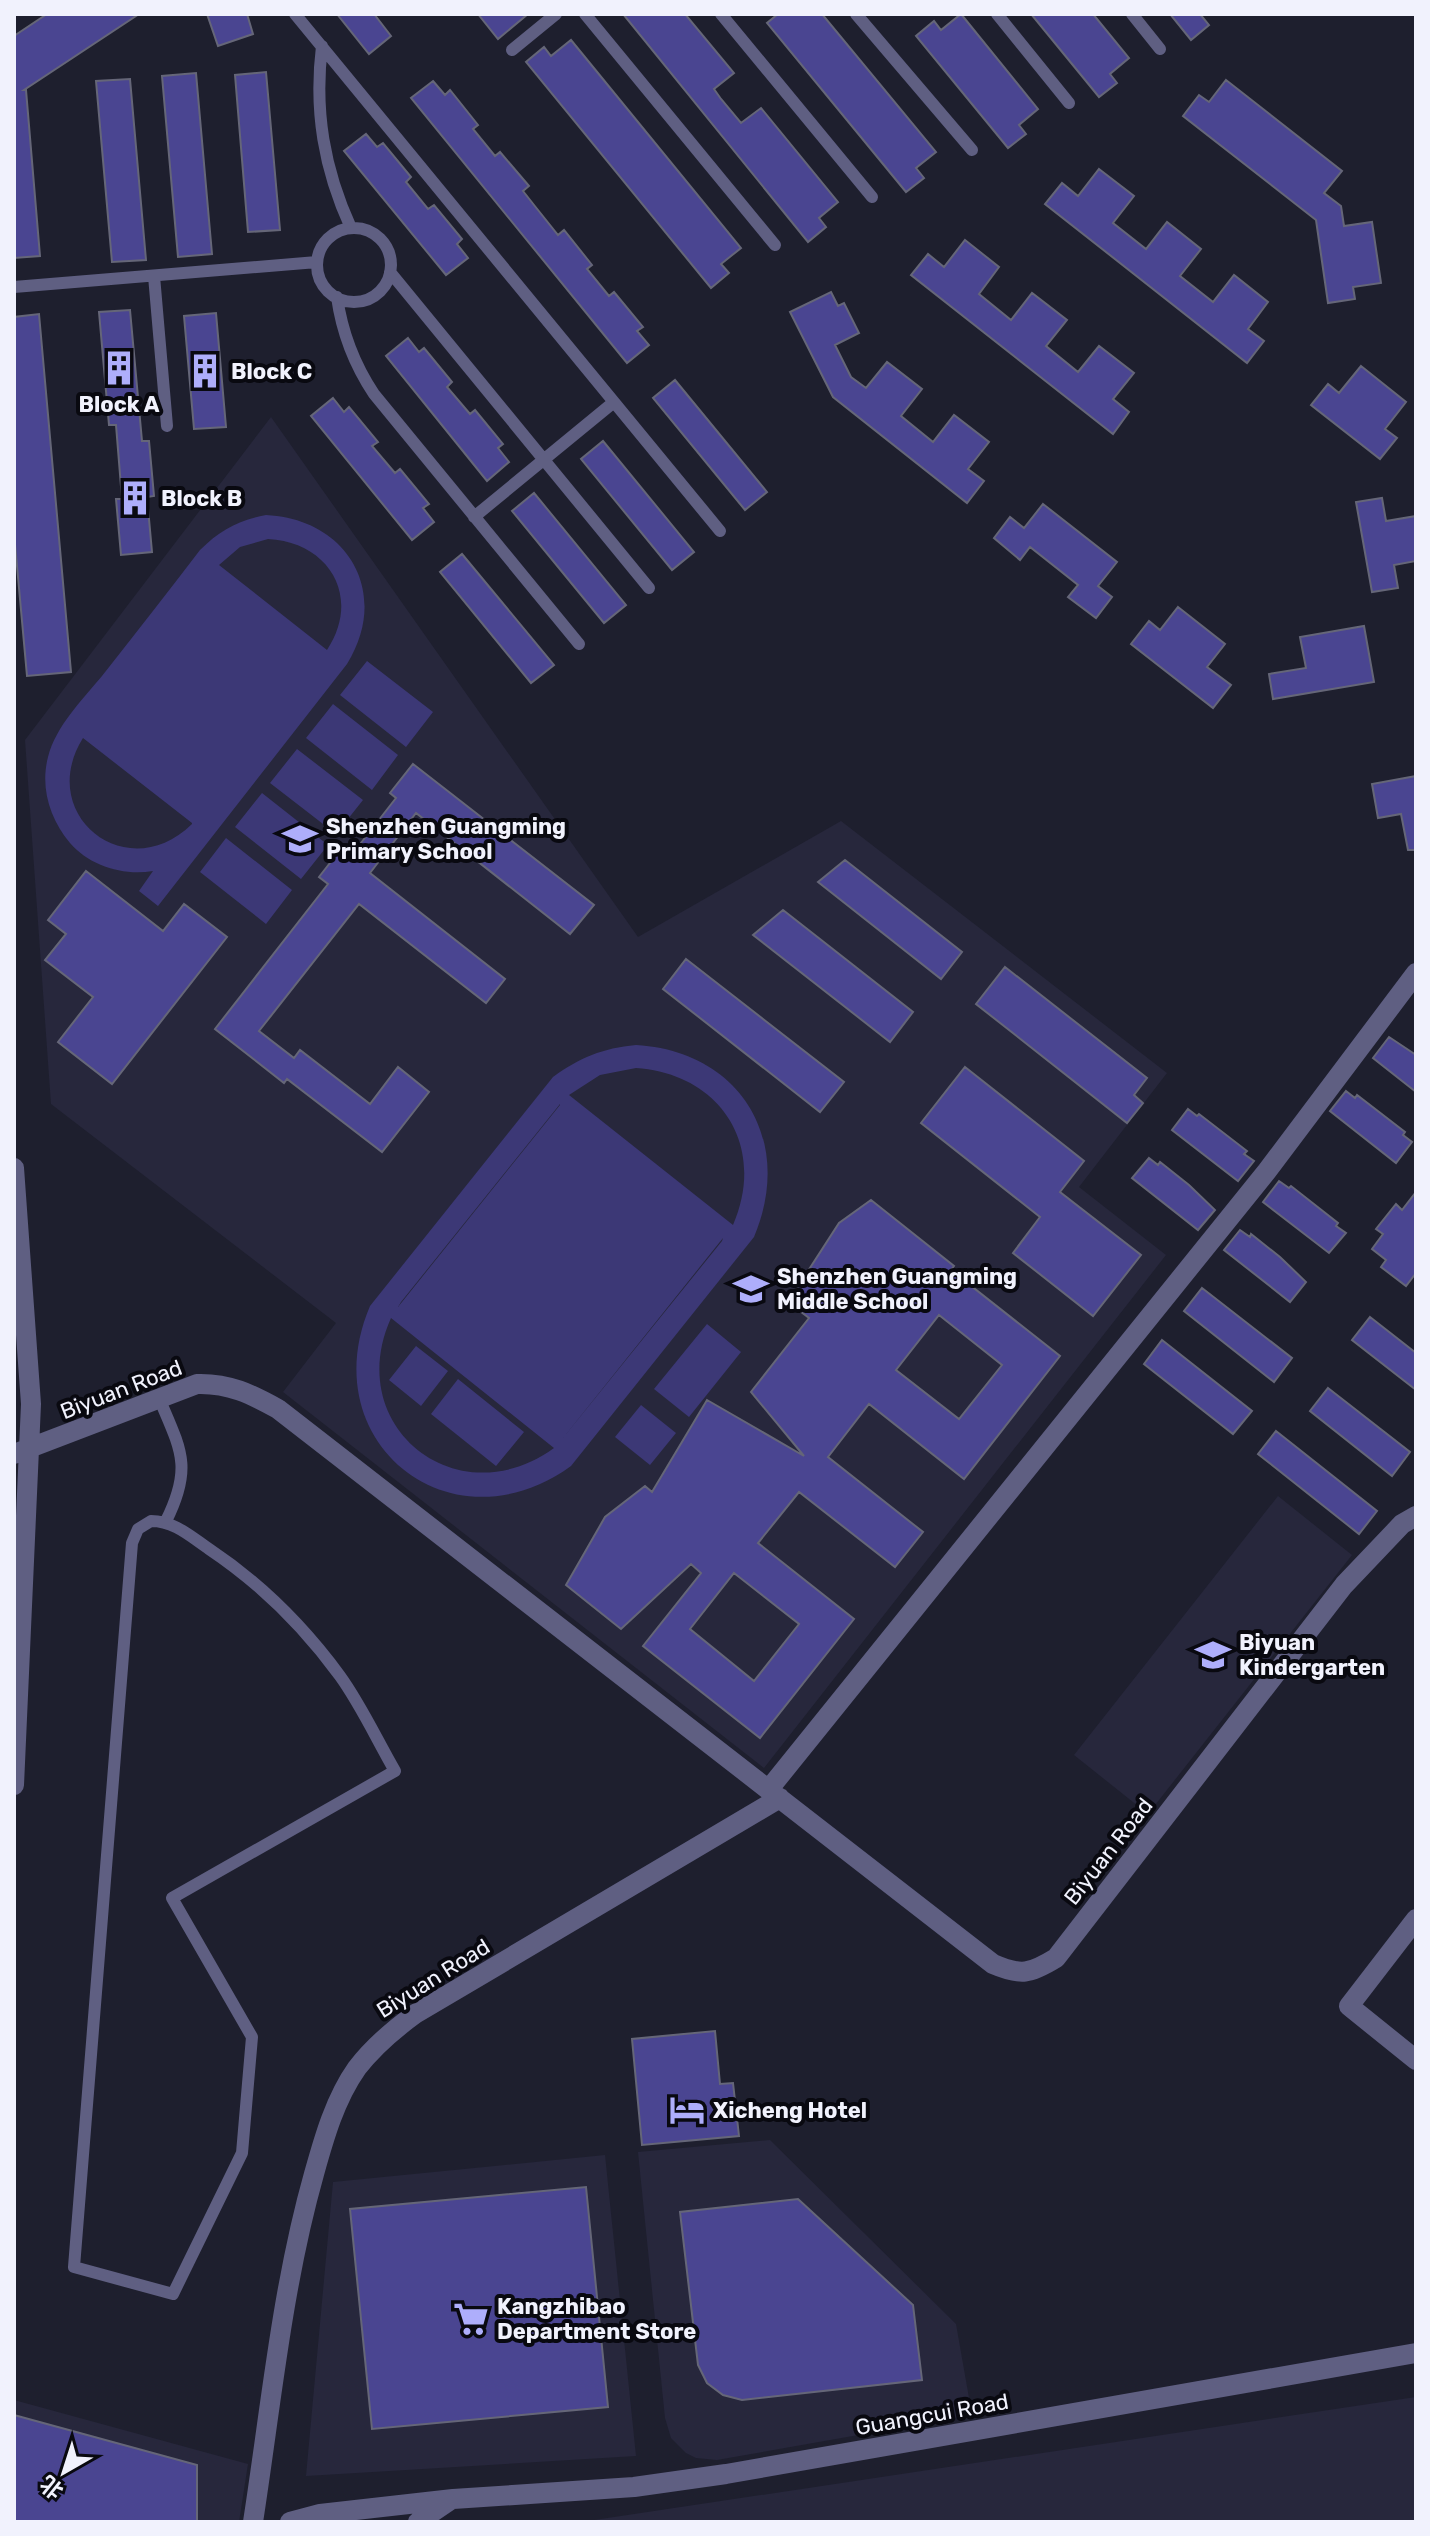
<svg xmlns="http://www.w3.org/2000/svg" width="1430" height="2536" viewBox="0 0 1430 2536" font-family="Rubik,'Noto Sans SC',sans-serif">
<rect width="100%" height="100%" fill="#1e1f2e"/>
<!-- built -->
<path fill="#27273c" d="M271,417L638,937L841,821L1167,1073L1079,1187L1166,1255L764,1768L283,1392L336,1323L51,1104L25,740Z
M1278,1496L1352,1555L1148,1814L1074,1755Z
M770,2140L956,2324L972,2415L717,2460L696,2458L686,2453L671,2438L665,2418L638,2152Z
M605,2155L636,2456L306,2476L333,2182Z
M1416,2397V2522H581Z
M14,2400L248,2464L239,2522H14Z"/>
<!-- green -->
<path fill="#3c3876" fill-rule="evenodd" d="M266,515C348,519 391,593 347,664L158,906L139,891L153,871C123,876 90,866 70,843C50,819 40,788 48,757C56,726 82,700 102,676C135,634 168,592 200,550C220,530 239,520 266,515ZM268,539C329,542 362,597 327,650L219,565L240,547ZM83,738L192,823V824C127,888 35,815 83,738Z
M367,661L433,712L406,747L340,695Z
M333,704L398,755L372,790L306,738Z
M297,749L363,800L336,834L270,783Z
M262,793L328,845L301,879L235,827Z
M226,838L292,890L266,924L200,872Z
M636,1045C740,1051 795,1140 754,1237L571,1466C451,1553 312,1442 370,1306L553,1077C579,1058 603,1048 636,1045ZM636,1068C721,1074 767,1146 733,1225L569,1095L600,1075ZM560,1104V1105L398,1307L401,1302ZM723,1238L722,1241L563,1438ZM391,1318L554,1448C458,1518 342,1427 391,1318Z
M707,1324L741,1352L689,1417L654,1389Z
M416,1346L448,1371L421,1406L389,1380Z
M458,1379L524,1432L496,1466L431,1414Z
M641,1405L676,1433L650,1465L615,1437Z"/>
<!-- building -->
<path fill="#4a4591" stroke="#656678" stroke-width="2" fill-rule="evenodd" d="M47,14H139L24,90H26L40,256L14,258V36Z
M207,14H247L253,34L218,46Z
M337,14H374L391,36L369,54Z
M478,14H528L498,39Z
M623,14H685L734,73L714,89L721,99L741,123L761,108L838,202L819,218L826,227L808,242Z
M778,14H822L936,152L916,168L924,178L906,192L767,23Z
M961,14L1038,109L1019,125L1026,134L1008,148L916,36L934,21L941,30Z
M1031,14H1093L1129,58L1110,74L1117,83L1099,97Z
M1170,14H1200L1209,25L1191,40Z
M571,40L741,248L721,264L729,273L711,288L526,62L544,47L551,56Z
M266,72L280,230L248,232L235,75Z
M196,73L212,254L178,257L162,76Z
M130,79L146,260L112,262L96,81Z
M1226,80L1342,171L1324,193L1341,206L1344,226L1372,222L1381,283L1353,287L1355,299L1328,303L1316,220L1183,116L1199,95L1209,102Z
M433,81L445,95L450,90L478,125L473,129L495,156L500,152L529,186L523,191L534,205L558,235L564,230L592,265L587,269L609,296L614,292L643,327L637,331L649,345L627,363L411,98Z
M366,134L377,147L383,143L411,177L406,182L428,209L434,205L462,239L457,244L468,258L446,275L344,151Z
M1099,169L1134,196L1113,223L1146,249L1167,222L1201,249L1180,276L1213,302L1234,275L1268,302L1248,329L1264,341L1247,363L1045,204L1062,183L1078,196Z
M965,240L999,267L979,294L1011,320L1032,293L1067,320L1046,346L1078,372L1099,346L1134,373L1113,399L1129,412L1113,434L911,275L928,254L944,267Z
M831,292L838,306L844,303L859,333L835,345L851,377L866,388L887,362L922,389L901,416L933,442L954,415L989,442L968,469L984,481L967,503L833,397L790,312Z
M130,310L142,441H149L154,496L147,497L152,552L121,555L116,499H122L116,425H109L99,312Z
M216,313L226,427L194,429L184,316Z
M39,314L71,672L27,676L14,533V317Z
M408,338L419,352L424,348L452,382L447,387L470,414L475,410L503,444L498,448L509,462L487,481L386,356Z
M1361,366L1406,402L1385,429L1397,438L1380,459L1311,405L1328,384L1339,393Z
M675,380L767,492L745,510L653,398Z
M333,398L344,412L349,407L378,442L372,446L395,473L400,469L429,504L423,508L434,522L412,540L311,416Z
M603,441L694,552L672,570L581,459Z
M534,493L626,605L604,623L512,511Z
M1382,498L1386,521L1416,516V561L1394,565L1398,588L1372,592L1356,502Z
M1043,504L1117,562L1098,586L1112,597L1096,618L1068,597L1078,585L1030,547L1020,560L994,538L1010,517L1024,528Z
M462,554L554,665L531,683L440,572Z
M1178,607L1225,644L1207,667L1231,685L1213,708L1131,644L1149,621L1160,630Z
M1364,626L1374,682L1273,699L1269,674L1306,668L1300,637Z
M413,764L594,905L570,934L416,813L370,873L505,979L486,1003L359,904L259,1031L294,1058L300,1050L370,1104L398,1067L429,1092L382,1152L287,1079L284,1083L215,1029L328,884L319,877L340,850L350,857L396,798L390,793Z
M1416,776V850H1408L1401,814L1378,818L1372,784Z
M845,860L962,952L941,979L818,882Z
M86,871L163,931L184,904L227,937L112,1084L58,1042L93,997L45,960L66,934L48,920Z
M783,910L913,1012L890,1042L753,935Z
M686,959L844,1082L820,1112L663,989Z
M1005,967L1147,1078L1134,1095L1143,1103L1127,1123L976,1004Z
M1389,1037L1416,1055V1092L1373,1058Z
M965,1067L1084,1161L1060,1192L1141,1255L1093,1316L1013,1253L1040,1217L921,1123Z
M1346,1091L1355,1098L1357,1095L1405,1132L1403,1135L1412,1142L1396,1163L1330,1111Z
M1188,1109L1197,1116L1199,1114L1247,1151L1244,1154L1254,1161L1238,1181L1172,1130Z
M1149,1158L1158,1165L1160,1162L1189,1185L1215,1210L1198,1230L1132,1178Z
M1279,1181L1289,1188L1291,1186L1338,1223L1336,1226L1346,1233L1329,1253L1263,1202Z
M1416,1192V1273L1406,1286L1381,1267L1386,1260L1372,1249L1383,1234L1376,1229L1396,1204L1402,1210Z
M871,1200L954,1266L951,1270L1060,1356L964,1479L869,1404L828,1457L923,1532L895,1567L799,1492L758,1543L854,1619L760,1738L643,1646L701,1573L691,1564L621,1629L566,1585L605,1517L645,1486L652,1492L707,1400L804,1456L751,1392L809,1318L788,1302L839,1223ZM939,1315L1002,1365L959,1419L896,1370ZM734,1573L799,1624L754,1681L690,1629Z
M1240,1230L1250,1237L1251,1234L1280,1257L1306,1282L1290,1302L1224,1250Z
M1202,1288L1292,1358L1274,1382L1184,1311Z
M1370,1317L1416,1353V1390L1352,1340Z
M1162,1340L1252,1411L1233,1434L1144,1364Z
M1328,1388L1410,1452L1392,1476L1310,1411Z
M1276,1431L1377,1511L1359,1534L1258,1454Z
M715,2031L720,2084L733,2083L739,2136L642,2145L632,2039Z
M586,2187L608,2407L372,2429L350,2209Z
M798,2199L913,2305L922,2380L742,2400L723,2395L707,2383L698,2365L680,2212Z
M14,2415L197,2465V2522H14Z"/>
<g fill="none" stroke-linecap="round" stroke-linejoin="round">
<!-- service -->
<path stroke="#5f5f82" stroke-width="12" d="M295,14L720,531
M585,14L775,245
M721,14L872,197
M856,14L972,150
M997,14L1069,103
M1132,14L1160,49
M322,46C314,111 324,169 351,228
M512,50L556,14
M317 265a37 37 0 1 1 74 0a37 37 0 1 1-74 0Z
M390,272L649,588
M154,276L167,426
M14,287L317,262
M337,297C342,333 354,364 374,394L579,644
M474,517L614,402
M159,1398C181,1450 193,1467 166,1521
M151,1521C174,1521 190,1536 209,1549C260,1583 304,1627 340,1676C361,1705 377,1740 395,1771L172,1898L252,2037L242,2153L173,2294L74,2267L132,1543L138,1529Z"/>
<!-- minor -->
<path stroke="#5f5f82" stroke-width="20" d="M14,1168L31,1404L14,1785
M14,1454L197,1384C229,1383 251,1394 278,1409L993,1964C1021,1976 1030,1974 1056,1958L1344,1585L1402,1524L1416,1516
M769,1789L1267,1171L1416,973
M1416,1919L1349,2006L1416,2060
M253,2522C271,2406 282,2287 314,2174C324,2138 335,2099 357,2068C374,2046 393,2030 415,2014L780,1798"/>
<!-- tertiary -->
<path stroke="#5f5f82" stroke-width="20" d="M290,2522L320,2514L453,2499L634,2487L726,2474L1416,2353
M418,2522L449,2501"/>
</g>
<!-- icons -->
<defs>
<g id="building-bare" transform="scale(2.76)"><path d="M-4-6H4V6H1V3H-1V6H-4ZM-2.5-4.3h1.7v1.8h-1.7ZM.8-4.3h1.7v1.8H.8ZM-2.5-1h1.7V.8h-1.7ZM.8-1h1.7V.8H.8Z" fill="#aeaefb" stroke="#090910" stroke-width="2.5" paint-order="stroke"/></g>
<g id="school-bare" transform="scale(2.76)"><path d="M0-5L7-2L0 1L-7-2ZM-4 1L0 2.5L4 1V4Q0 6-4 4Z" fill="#aeaefb" stroke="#090910" stroke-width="2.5" paint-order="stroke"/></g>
<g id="hotel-bare" transform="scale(2.76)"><path d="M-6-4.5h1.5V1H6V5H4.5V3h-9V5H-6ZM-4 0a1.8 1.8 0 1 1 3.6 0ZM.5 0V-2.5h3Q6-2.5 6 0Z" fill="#aeaefb" stroke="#090910" stroke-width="2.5" paint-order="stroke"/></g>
<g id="supermarket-bare" transform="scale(2.76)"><path d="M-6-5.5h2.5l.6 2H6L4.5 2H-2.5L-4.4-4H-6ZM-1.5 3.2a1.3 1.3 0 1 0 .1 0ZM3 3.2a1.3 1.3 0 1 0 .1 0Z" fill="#aeaefb" stroke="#090910" stroke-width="2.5" paint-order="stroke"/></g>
</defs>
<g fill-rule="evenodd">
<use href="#building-bare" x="119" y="368"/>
<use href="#building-bare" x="205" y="371"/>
<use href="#building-bare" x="135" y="498"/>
<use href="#school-bare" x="300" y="839"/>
<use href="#school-bare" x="751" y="1289"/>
<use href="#school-bare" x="1213" y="1655"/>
<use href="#hotel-bare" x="687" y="2110"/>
<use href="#supermarket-bare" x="471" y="2319"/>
</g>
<g text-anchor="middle" stroke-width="8" stroke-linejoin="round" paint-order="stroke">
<!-- poi labels -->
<g font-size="22" font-weight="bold" fill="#f1f2fd" stroke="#090910" text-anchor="start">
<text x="231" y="379">Block C</text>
<text x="119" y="412" text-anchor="middle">Block A</text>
<text x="161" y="506">Block B</text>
<text x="326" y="834">Shenzhen Guangming<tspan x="326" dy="25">Primary School</tspan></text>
<text x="777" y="1284">Shenzhen Guangming<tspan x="777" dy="25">Middle School</tspan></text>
<text x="1239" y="1650">Biyuan<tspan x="1239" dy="25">Kindergarten</tspan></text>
<text x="713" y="2118">Xicheng Hotel</text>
<text x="497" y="2314">Kangzhibao<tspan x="497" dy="25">Department Store</tspan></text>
</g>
<!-- street labels -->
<g font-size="22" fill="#f1f2fd" stroke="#090910">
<text transform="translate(121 1389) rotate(-21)" y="8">Biyuan Road</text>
<text transform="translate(1108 1851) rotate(-52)" y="8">Biyuan Road</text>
<text transform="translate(433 1978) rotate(-32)" y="8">Biyuan Road</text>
<text transform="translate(932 2414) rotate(-10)" y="8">Guangcui Road</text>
</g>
</g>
<!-- border -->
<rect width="1430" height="2536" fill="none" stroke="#f1f2fd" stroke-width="32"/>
<!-- north arrow -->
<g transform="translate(64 2472) rotate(219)" stroke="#090910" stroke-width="6" paint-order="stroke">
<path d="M0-6L14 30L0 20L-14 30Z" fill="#f1f2fd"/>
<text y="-12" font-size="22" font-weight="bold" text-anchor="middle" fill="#f1f2fd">北</text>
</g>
</svg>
